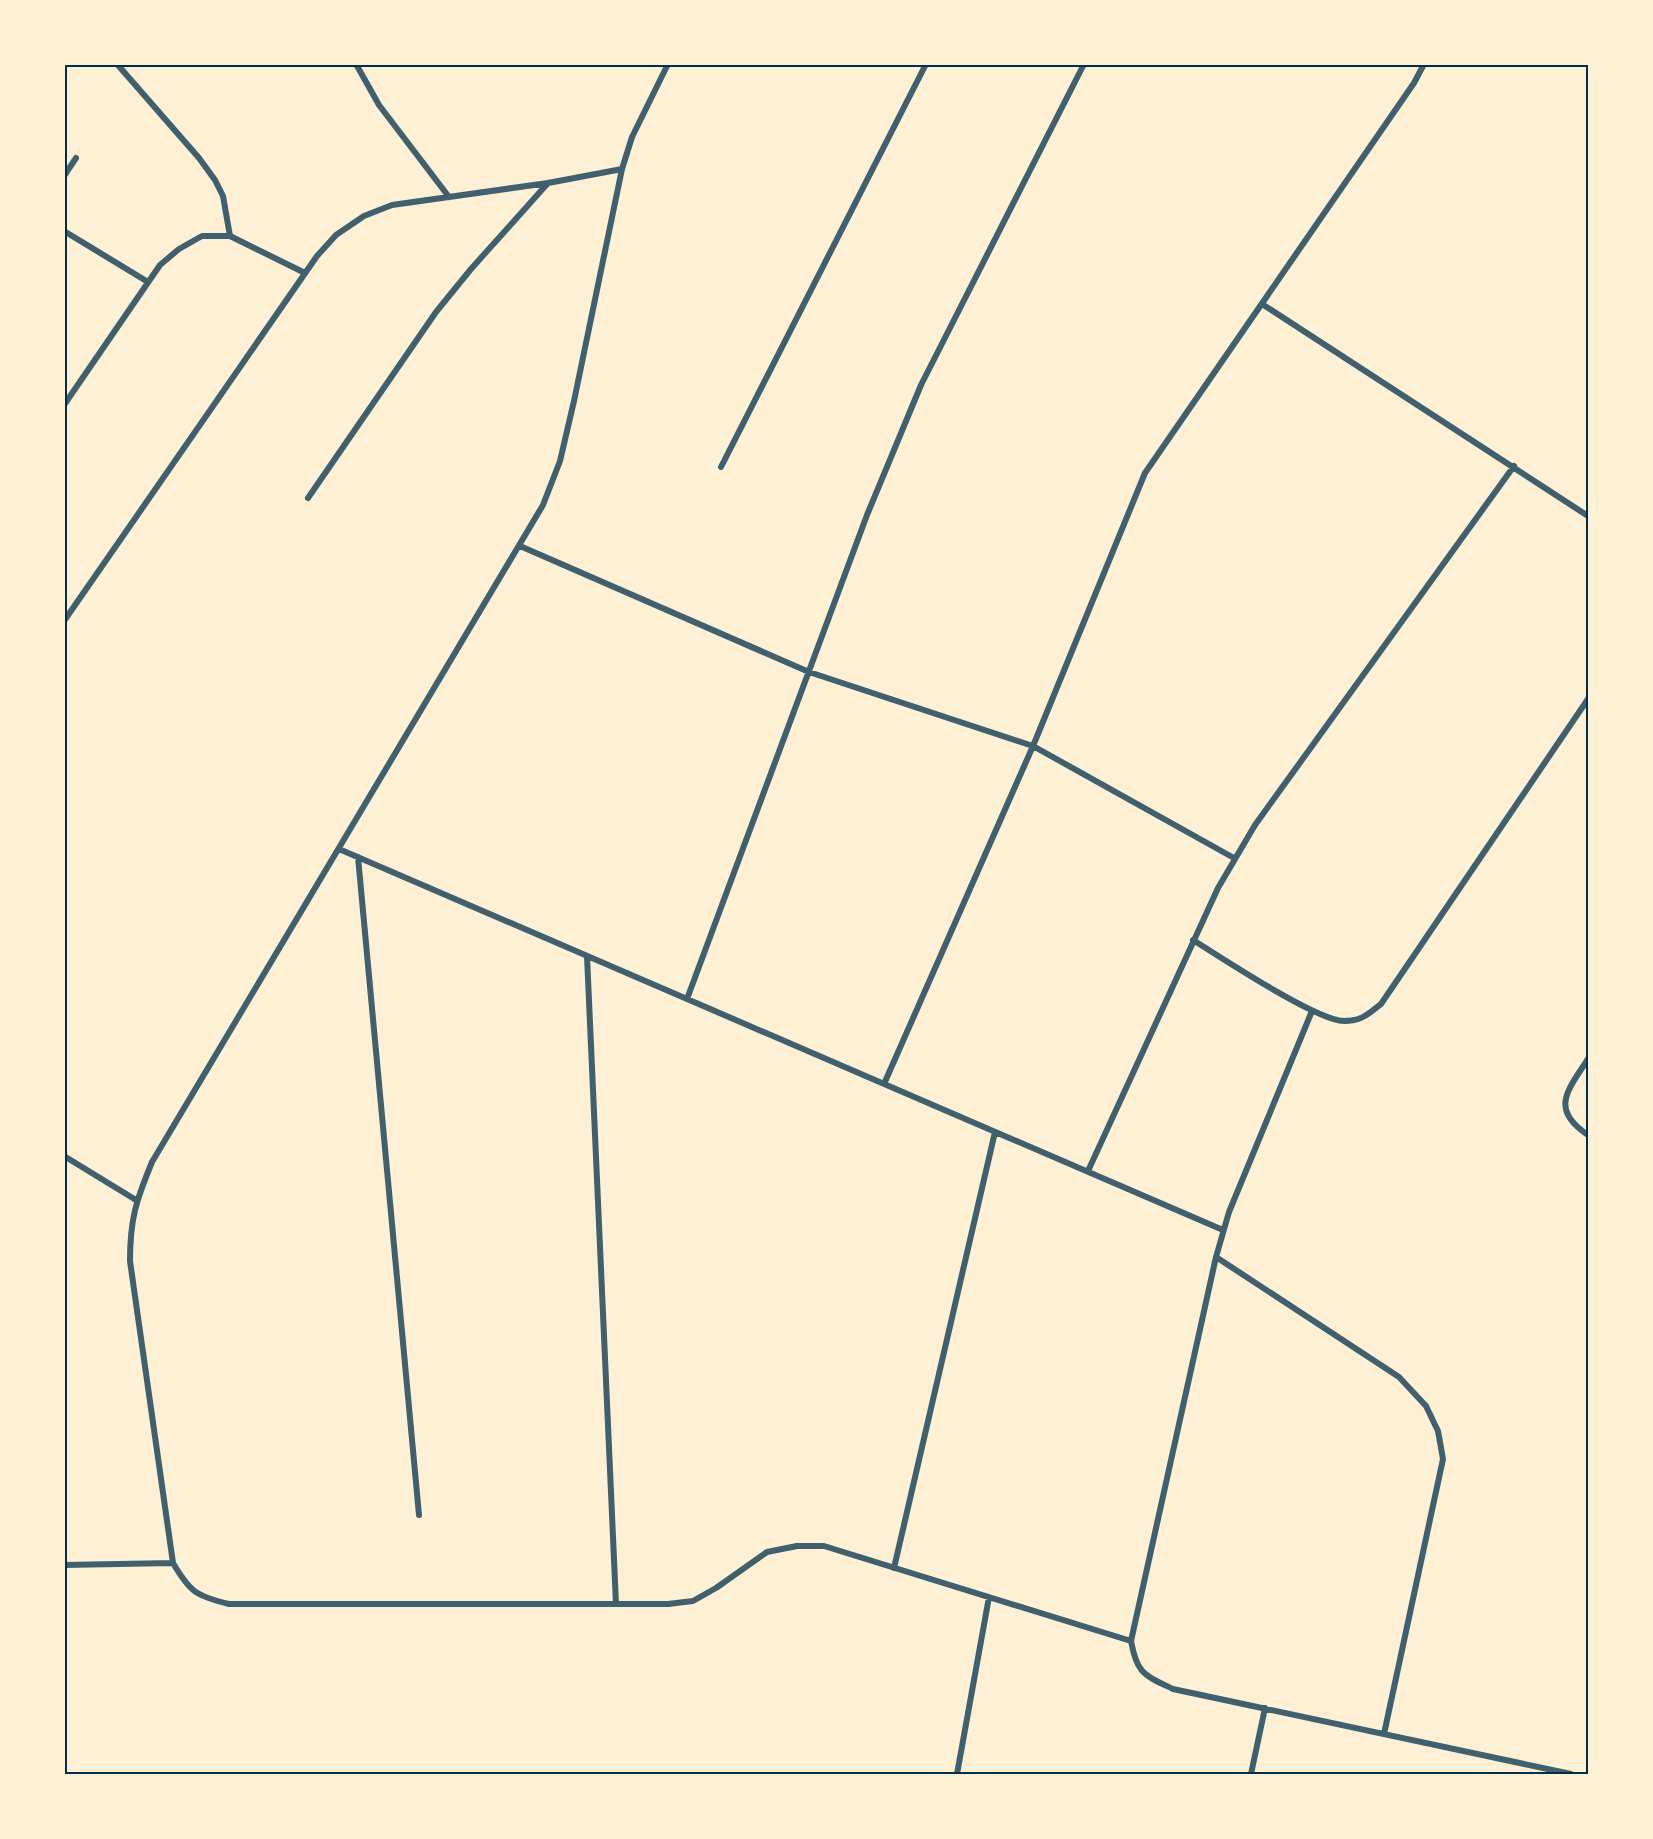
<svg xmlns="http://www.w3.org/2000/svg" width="1653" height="1839" viewBox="0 0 1653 1839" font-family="Overpass,sans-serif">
<rect width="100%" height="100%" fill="#fdf0d5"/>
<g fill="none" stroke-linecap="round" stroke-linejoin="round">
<!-- minor -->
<path stroke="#3f606c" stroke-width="6" d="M117,64L199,158L215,180L223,196L230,236
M356,64L379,105L449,197
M668,64L632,137L622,169L574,401L560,461L543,505L152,1162C136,1201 130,1219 130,1261L173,1563C190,1592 196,1596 229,1604H668L693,1601L716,1588L767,1552L797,1546H824L1131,1641
M64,176L76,158
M64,231L148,282
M1262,304L1588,516
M64,405L160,265L179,249L202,236H230L305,273
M721,467L926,64
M308,498L436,312L471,269L548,183
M520,546L809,672L1033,746L1234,858
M64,621L317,256L336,235L364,216L392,205L548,183L622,169
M339,849L1223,1230
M358,857L419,1515
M1193,940C1222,958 1317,1021 1344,1021C1362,1021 1368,1014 1381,1004L1588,699
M587,956L616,1604
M687,999L867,515L921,385L1084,64
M1312,1011L1229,1212L1216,1257L1131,1641C1137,1674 1144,1675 1173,1689L1571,1774
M1588,1059C1568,1090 1549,1109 1588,1135
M884,1084L1033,746L1145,473L1414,83L1424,64
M64,1156L136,1200
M1088,1171L1218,888L1255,825L1514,466
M1216,1257L1399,1377L1426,1406L1438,1431L1443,1459L1384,1734
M64,1565L173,1563
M894,1568L995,1132
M957,1774L989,1597
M1251,1774L1265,1708"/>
</g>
<!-- border -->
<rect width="1653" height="1839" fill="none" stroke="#fdf0d5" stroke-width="132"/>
<rect x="66" y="66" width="1521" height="1707" fill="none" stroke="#003049" stroke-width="2"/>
</svg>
